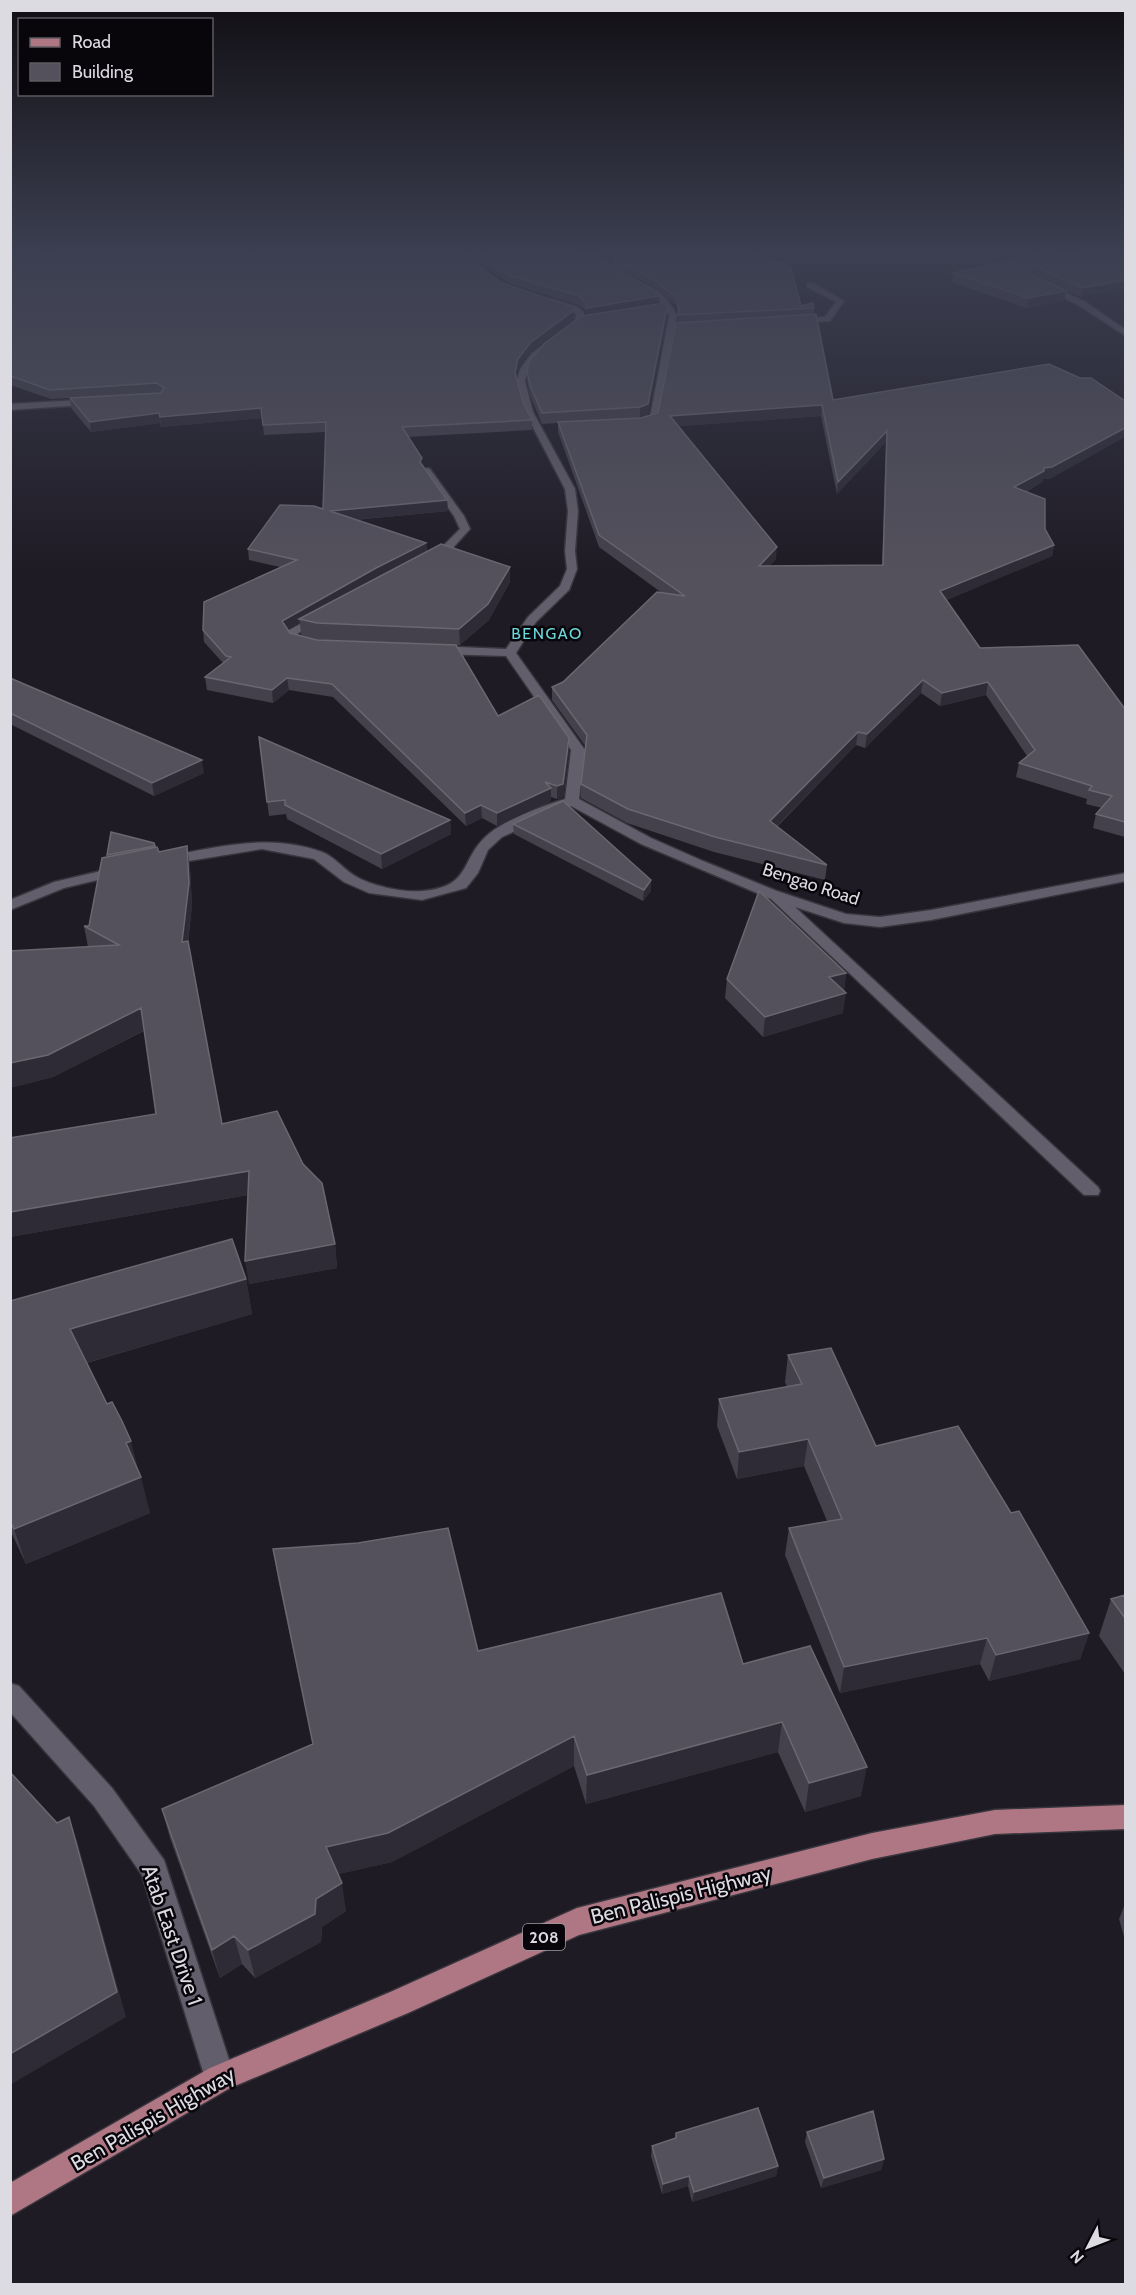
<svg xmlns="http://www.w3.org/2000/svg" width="1136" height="2295" viewBox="0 0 1136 2295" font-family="Cabin,sans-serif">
<rect width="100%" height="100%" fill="#1f1b25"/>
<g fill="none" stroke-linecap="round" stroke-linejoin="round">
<!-- street casing -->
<g stroke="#38353d" stroke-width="3">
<path id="street" d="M473,252H483L470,259L486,271V275H480L464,260L465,256Z
M588,252H595L617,271V275C606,274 593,261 588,252Z
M1043,282L1084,301L1126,330V336L1078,305L1040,286Z
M636,283C654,283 671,301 677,316L658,419L638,426L635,425V421L650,417L669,316L664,306L657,298L636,287Z
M807,283H813L844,301L830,321L792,323L788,321L792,319L825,317L836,302L807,287Z
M552,299L578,307L584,313L583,322L537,357L528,369L525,381L533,412L575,489L578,511L575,551L577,569L569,590L536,622L516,653L585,750L579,799L651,838L703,861L777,891L846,914L880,917L931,910L1126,873V881L931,920L880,927L844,923L795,907L1098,1187L1100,1191L1098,1195H1084L771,899L641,844L571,806L502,837L488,850L478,873L466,888L422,900L369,893L344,882L314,859L262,849L164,865L157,861L164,857C217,847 269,833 322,852C333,856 342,867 352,874C367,885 403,893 422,891C474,887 459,857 490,833C507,819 545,805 565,799L571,750L506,656L436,654L430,650L436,646L506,649L528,617L560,586L567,569L565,551L568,511L565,489L525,412L517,381L520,369L531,354L575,321L576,314L549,303L548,301Z
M96,399L99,400V404L10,410V404Z
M427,468L430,469L464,516L470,529L450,551L429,563L425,562V558L442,547L460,529L454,516L422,471Z
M322,612L328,615L326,617L297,634L300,638L314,642V646L292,643L285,633L287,631Z
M122,866L129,870L127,873L64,888L10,910V900L54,882Z
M10,1683L19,1686L112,1788L164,1860L235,2078L230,2088L220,2093L210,2088L205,2078L142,1875L94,1806L10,1712Z"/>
</g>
<!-- primary casing -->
<g stroke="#38353d" stroke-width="3">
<path id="primary" d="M1126,1805V1829L995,1834L872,1859L579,1935L408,2013L230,2088L10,2216V2183L210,2068L388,1993L577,1908L872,1833L995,1810Z"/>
</g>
<!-- street -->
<use href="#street" fill="#635e6b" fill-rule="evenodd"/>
<!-- primary -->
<use href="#primary" fill="#af7783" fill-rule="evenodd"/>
</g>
<!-- wall -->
<path fill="#44414c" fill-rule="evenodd" d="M10,252H467L464,254V255L502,283L574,316L573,320L530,352L518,368L516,377L523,403L532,420V430L408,437L422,465L447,500L448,511L355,520L426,543L427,551L510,567V582L489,620L460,645H456L498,716L569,751L563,797L557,799L551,797V801L497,826L482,818L466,826L333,697L289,690L273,703L207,690L205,677L223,663L204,642L203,630L280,567L249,560L248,549L323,509L326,432L264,435L262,418L161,427L160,423L91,432L71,408L70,398L140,394L51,399L10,385ZM300,623L301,635L318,640L420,644L317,640L290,633L288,630Z
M474,252H576L614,267V261L616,257L607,252H751L801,306L814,308V315L833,400L1050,479H1043L1042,482L1026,492L1054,545L1052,556L946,600L980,648L1125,709V837L1093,828L1096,814L1102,808L1086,804L1087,799L1016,777L1019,763L1027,756L986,695L940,706L921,693L865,748L856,745L777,827L827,865L825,880L714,852L627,823L581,798V784L586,747L552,700V687L563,682L662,593L599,547L558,432V423L542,424L530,395L527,381V371L586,316V311L579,305L511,284L474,259ZM618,269L651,285L676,305L678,314V323L658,413L648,415L667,316V307L659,304ZM821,416L837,494L886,442L882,565L769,566L776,559L679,426Z
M1095,252L1081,297L1032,275L1064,301L1026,308L952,282L953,273L1062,255Z
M10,678L204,773L154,796L10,724Z
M259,737L450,820L451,834L382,869L287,819L286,814L269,816Z
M513,824L651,891L643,901L514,834Z
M187,846L190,868L192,905L188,943L222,1124L335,1244L337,1268L249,1284L248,1195L10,1237V1138L156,1114L144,1031L53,1077L14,1087L88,947L84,926H89L107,855L156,847L159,852Z
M846,973L844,991L843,1013L763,1037L725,998L727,979Z
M246,1279L252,1314L87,1363L139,1473L150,1513L26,1564L12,1534H10V1301Z
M788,1355L876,1446L1011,1513L1089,1633L1080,1659L989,1681L980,1664L840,1693L785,1555L789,1528L827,1521L804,1466L737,1479L717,1426L719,1399L787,1387L785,1382Z
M273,1549L478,1651L743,1664L861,1796L805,1812L778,1752L586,1804L574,1766L392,1862L338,1874L346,1911L322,1927L321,1942L255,1978L242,1964L220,1978L170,1838L162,1809L313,1744L278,1579Z
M1125,1595V1674L1099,1636L1111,1599Z
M1125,1904V1940L1119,1919Z
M807,2132L884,2159L881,2170L821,2188L805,2142Z
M676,2133L778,2166L776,2176L692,2202L688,2186L662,2194L651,2156L652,2146L675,2139Z"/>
<!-- shaded-wall -->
<path fill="#2e2b36" d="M10,252H21L22,258L10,261Z
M1034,266L1032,275L1028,280L1030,271Z
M1125,280V289L1081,297L1083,288Z
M1066,291L1064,301L1026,308L1028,298Z
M659,296V304L586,316V308Z
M574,307L573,320L530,352L518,368L515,382V372L518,359L530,343Z
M667,307V316L648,415L640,418V407Z
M822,405L821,416L670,427V416Z
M261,408L262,418L161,427L160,417Z
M159,413L160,423L91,432L90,422Z
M1125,428V437L1050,479H1043L1042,482L1013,499L1014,487L1044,468Z
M887,431L886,442L837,494L838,482Z
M447,500L448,511L331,522L330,511Z
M426,543L427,554L299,619L300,623L283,633L282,621L376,568Z
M1054,545L1052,556L938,604L940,591Z
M777,547L776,559L758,578L759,566Z
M510,567V582L489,620L460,645L459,629Z
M287,678L289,690L273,703L272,690Z
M923,680L921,693L865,748L867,734Z
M988,682L986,695L940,706L942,693Z
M858,732L856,745L768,835L770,821Z
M569,738V751L563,797L557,799V786Z
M202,760L204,773L154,796L152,783Z
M551,788V801L497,826V813Z
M481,805L482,818L466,826L465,813Z
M450,820L451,834L382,869L381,854Z
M155,846L157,856L109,866L107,855Z
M187,846L190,868L192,905L185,964L182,942Z
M651,880V891L643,901L644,890Z
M846,973L844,992L829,977Z
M846,993L843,1013L763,1037L765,1017Z
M141,1008L145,1030L53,1077L10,1088V1063Z
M249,1171L253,1194L10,1237V1212Z
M335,1244L337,1268L249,1284L245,1261Z
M246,1279L252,1314L79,1365L70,1329Z
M808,1439L804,1466L737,1479L739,1452Z
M131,1441L140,1477L126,1443Z
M141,1477L150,1513L26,1564L14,1529Z
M1089,1633L1080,1659L989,1681L996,1655Z
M987,1638L980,1664L840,1693L844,1667Z
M782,1722L778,1752L586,1804L587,1775Z
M574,1736V1766L392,1862L331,1876L326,1847Z
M867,1767L861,1796L805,1812L809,1783Z
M69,1817L78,1844L126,2017L10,2085V2054Z
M342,1883L346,1911L322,1927L321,1942L255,1978L248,1950L316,1899Z
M234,1936L242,1964L220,1978L212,1950Z
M884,2159L881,2170L821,2188L824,2178Z
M778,2166L776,2176L692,2202L694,2192Z
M689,2176L688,2186L662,2194L663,2184Z"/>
<!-- building -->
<path fill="#54515c" stroke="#6a6771" stroke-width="1.5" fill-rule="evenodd" d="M55,252H463V255L502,283L574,307L573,311L530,343L518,359L515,372L523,403L532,420L402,427L422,458L420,462L447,500L330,511L426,543L376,568L282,621L290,633L317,640L456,645L498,716L539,695L569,738L563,784L557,786L545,782L551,788L497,813L481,805L465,813L332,684L287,678L272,690L205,677L231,657L226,656L203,630L204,602L297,560L248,549L280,505L314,506L323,509L326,422L263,425L261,408L160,417L159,413L90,422L70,398L161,393L164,388L157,383L50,390L10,376V260L56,254Z
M476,252H576L602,260L645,285L659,296L586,308V303L579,296L511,276Z
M618,252H751L791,267L801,306L813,303L814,308L678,315L679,309L677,298L651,278L614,261Z
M1050,252L1062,255L1095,252H1125V280L1083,288L1034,266L1030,271V274L1066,291L1028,298L953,273Z
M665,303L667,307L648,404L640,407L542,413L530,385L527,371L530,360L545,343L582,316Z
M816,314L833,400L1049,364L1080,378H1091L1125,401V428L1052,467L1044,468V471L1014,487L1045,499V529L1054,545L940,591L980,648L1078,645L1125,709V822L1096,814L1112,796L1089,790L1092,786L1019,763L1035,750L988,682L942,693L923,680L867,734L858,732L770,821L827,865L715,837L628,809L581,784L587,735L552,687L563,682L657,592L685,596L599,535L558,422L641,418L658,413L676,323ZM822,405L838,482L887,431L883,565L759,566L777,547L670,416Z
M441,544L510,567L488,604L459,629L317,623L299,619Z
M10,678L202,760L152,783L10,713Z
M259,737L450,820L381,854L285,805V800L267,802Z
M563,801L651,880L644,890L513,824Z
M111,832L154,843L155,846L107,855Z
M187,846L189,883L182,942L188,941L222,1124L277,1111L303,1164L322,1183L335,1244L245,1261L249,1171L10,1212V1138L156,1114L141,1008L48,1055L10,1063V951L119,945L84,926H89L102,858L157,847L159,852Z
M759,891L846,973L829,977L846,993L765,1017L727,979Z
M232,1239L246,1279L70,1329L107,1404L112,1402L122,1421L131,1441L126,1443L141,1477L14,1529L10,1521V1301Z
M831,1348L876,1446L958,1426L1011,1513L1019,1511L1089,1633L996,1655L987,1638L844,1667L789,1528L842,1519L808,1439L739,1452L719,1399L802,1384L788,1355Z
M448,1528L478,1651L721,1593L743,1664L810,1646L867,1767L809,1783L782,1722L587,1775L574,1736L388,1833L326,1847L342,1883L316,1899L315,1914L248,1950L234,1936L212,1950L162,1809L313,1744L273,1549L358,1543Z
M1125,1595V1618L1111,1599Z
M10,1772L57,1823L69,1817L117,1992L10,2054Z
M758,2108L778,2166L694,2192L689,2176L663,2184L652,2146L676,2138V2133Z
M873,2111L884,2159L824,2178L807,2132Z"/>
<!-- sky -->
<linearGradient id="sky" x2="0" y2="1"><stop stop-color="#110f14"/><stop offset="0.44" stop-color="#3c3f51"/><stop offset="1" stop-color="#3c3f51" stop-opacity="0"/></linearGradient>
<rect width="1136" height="574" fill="url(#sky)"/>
<g text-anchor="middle" stroke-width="5" stroke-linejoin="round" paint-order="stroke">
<!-- far-neighbourhood labels -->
<g font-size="16" letter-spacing="1.5" fill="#6cd8da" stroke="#08060b">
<text x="547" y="639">BENGAO</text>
</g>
<!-- shield labels -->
<rect fill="#08060b" stroke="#9d9ba2" stroke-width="1.5" x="523" y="1924" width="42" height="26" rx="4.5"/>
<g font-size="16" font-weight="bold" fill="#dddbe2">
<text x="544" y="1943">208</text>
</g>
<!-- street labels -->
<g font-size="18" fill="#dddbe2" stroke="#08060b">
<text transform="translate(811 884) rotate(18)" y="6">Bengao Road</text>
</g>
<!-- near-street labels -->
<g font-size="21" fill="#dddbe2" stroke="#08060b">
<text transform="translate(681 1895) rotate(-14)" y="7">Ben Palispis Highway</text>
<text transform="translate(172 1935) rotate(71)" y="7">Atab East Drive 1</text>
<text transform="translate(153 2119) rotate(-30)" y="7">Ben Palispis Highway</text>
</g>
</g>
<!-- border -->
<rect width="1136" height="2295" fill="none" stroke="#dddbe2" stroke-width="24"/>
<!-- legend -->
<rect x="18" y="18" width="195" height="78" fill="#08060b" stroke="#5d5b61" stroke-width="1.5"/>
<rect x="30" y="38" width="30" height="9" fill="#af7783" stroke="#5d5b61" stroke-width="1.5"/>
<text x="72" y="48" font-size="18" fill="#dddbe2">Road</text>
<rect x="30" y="63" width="30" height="18" fill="#54515c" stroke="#5d5b61" stroke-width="1.5"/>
<text x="72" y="78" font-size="18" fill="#dddbe2">Building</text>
<!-- north arrow -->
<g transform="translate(1088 2247) rotate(228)" stroke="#08060b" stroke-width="4.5" paint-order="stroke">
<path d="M0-4.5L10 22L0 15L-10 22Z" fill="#dddbe2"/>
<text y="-9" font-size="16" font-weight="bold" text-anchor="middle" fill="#dddbe2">N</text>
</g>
</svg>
